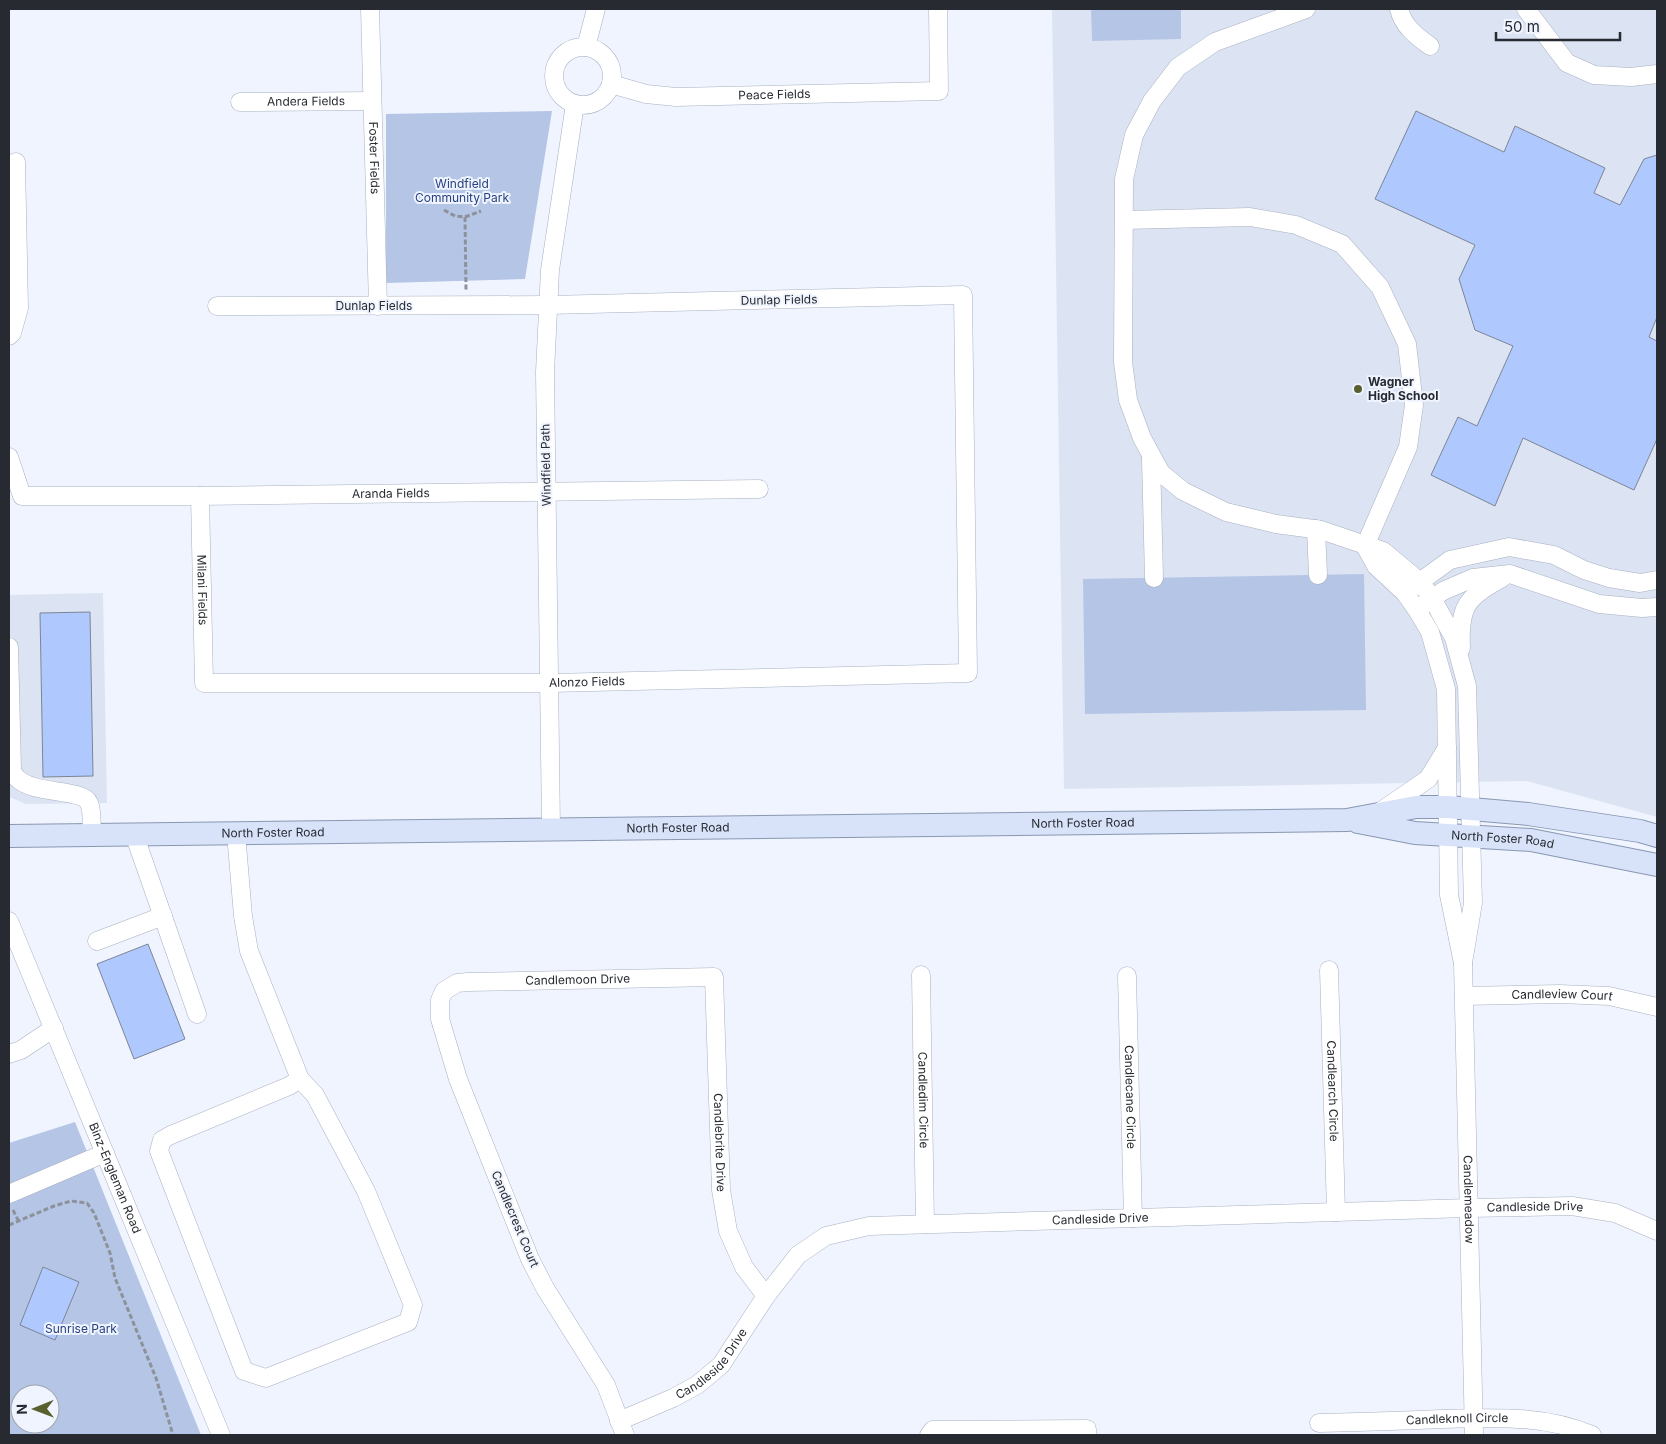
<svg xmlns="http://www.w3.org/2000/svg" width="1666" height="1444" viewBox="0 0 1666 1444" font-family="Inter,sans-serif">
<rect width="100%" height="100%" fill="#eff4ff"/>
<!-- built -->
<path fill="#dce4f3" d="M1052,9H1657V817L1527,781L1064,789Z
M103,593L107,803L26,804L9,797V595Z"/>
<!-- green -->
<path fill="#b5c5e6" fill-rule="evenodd" d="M1091,9H1181V39L1092,41Z
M552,111L525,279L386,283V114Z
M1364,574L1366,710L1085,714L1083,579Z
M75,1122L201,1435H9V1143ZM20,1394H50V1424H20Z"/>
<!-- building -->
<path fill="#afc9fe" stroke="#7d8595" d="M1416,111L1504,152L1515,126L1605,168L1594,193L1620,205L1644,159L1657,155V317L1649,337L1657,341V439L1634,490L1523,438L1495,506L1431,475L1458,417L1477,426L1513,346L1475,330L1459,279L1475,245L1375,199Z
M90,612L93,776L43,777L40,613Z
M148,944L185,1039L134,1059L97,964Z
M43,1267L79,1282L55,1340L20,1325Z"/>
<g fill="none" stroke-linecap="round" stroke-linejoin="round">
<!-- minor casing -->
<g stroke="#a8b0c1" stroke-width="19">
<g id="minor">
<path id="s1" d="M370,9L378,306"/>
<path d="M1306,9L1215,42L1178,67L1152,101L1134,135L1124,179L1123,362L1128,400L1142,438L1161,473L1183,491L1226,512L1276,524L1321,530L1383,551L1419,581L1432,598L1454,638L1467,686L1473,903L1463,963"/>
<path d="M1399,9C1403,26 1416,36 1430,46"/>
<path d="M1526,9L1567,63L1594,75L1631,77L1657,74"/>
<path d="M586,47L596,9"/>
<circle cx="583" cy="76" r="29"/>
<path id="s2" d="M611,84L646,94L676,97L939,91L938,9"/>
<path id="s3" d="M240,102L372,101"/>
<path d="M9,165L16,162L19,308L12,333L9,336"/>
<path d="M1124,220L1250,217L1296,225L1342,244L1380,287L1407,344L1414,405L1408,447L1365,546"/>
<path id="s4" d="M9,457L22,496H200L759,489"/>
<path d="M1151,458L1154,578"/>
<path id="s5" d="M200,496L204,683H550L968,673L963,295L549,305L217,306"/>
<path d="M1316,529L1318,575"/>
<path id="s6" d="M1365,546L1376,566L1405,593L1417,610L1430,632L1446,689L1449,895L1463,963L1474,1435"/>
<path d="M1410,589L1450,560L1509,547L1554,555L1584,570L1609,578L1640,583L1657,580"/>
<path d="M1423,605L1443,591L1473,578L1510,574L1599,604L1642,608L1657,607"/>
<path d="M9,647L12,770"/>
<path d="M1461,648C1459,607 1466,597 1502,578"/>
<path d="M9,764C11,768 13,774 17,778C33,795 82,788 89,803C93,812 91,825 92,835"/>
<path d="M1381,811L1428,779L1447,748"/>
<path d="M551,828L545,372L550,270L575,104"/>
<path d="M236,833L243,916L249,951L300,1079L315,1095L366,1191L413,1305L408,1322L266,1378L244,1371L159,1151L162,1140L171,1135L289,1086L300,1079"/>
<path d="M134,834L197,1014"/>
<path id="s7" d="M9,921L221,1435"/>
<path d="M97,941L163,916"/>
<path id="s8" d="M1329,970L1336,1212"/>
<path id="s9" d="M921,975L925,1224"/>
<path id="s10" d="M1127,976L1133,1218"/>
<path id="s11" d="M1464,996L1559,994L1609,996L1657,1007"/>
<path d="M9,1054L21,1050L54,1028"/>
<path d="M9,1194L105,1153"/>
<path id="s12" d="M619,1421L673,1398L697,1385L721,1365L766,1296L798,1255L826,1236L869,1226L1469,1208L1572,1206L1615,1213L1657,1231"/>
<path id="s13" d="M1319,1423C1360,1422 1401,1421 1441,1419C1493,1418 1543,1414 1592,1435"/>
<path id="s14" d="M625,1435L606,1385L545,1288L530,1259L458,1079L440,1019V1000L444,991L457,983L468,982L714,977L721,1190L728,1231L744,1267L766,1296"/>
<path d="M929,1435L933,1430L1087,1429V1435"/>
</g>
</g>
<!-- major casing -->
<g stroke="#8997b2" stroke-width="24">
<g id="major">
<path id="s15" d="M1358,822L1415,833L1531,840L1657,865"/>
<path id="s16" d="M9,836L1347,820L1416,807H1448L1528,814L1640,831L1657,836"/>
</g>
</g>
<!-- path -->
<path stroke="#8d919a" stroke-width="3" stroke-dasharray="5 2.5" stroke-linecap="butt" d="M444,210L455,216L465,217L466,290
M465,217L481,211
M13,1210L18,1220
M9,1225L54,1206L71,1201L87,1203L94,1213L110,1253L115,1278L156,1378L173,1435"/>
<!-- minor -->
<use href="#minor" stroke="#fff" stroke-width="18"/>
<!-- major -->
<use href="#major" stroke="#d8e3fa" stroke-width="22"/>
</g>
<!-- markers -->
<circle fill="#595f2d" stroke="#eff4ff" stroke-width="2" cx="1358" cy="389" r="5"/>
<g text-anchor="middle" stroke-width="4" stroke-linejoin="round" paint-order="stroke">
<!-- street labels -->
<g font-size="12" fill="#272b31" stroke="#eff4ff">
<text dy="4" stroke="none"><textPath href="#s2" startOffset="165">Peace Fields</textPath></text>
<text dy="4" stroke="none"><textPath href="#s3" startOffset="66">Andera Fields</textPath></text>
<text dy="4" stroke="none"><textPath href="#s1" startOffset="149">Foster Fields</textPath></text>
<text transform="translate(779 300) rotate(-1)" y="4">Dunlap Fields</text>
<text x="374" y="310">Dunlap Fields</text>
<text transform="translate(546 465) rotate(-91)" y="4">Windfield Path</text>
<text dy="4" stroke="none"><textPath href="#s4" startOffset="410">Aranda Fields</textPath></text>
<text dy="4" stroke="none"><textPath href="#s5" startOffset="94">Milani Fields</textPath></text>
<text dy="4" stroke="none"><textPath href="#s5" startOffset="570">Alonzo Fields</textPath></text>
<text dy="4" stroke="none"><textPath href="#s16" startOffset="1074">North Foster Road</textPath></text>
<text dy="4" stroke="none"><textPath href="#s16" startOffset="669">North Foster Road</textPath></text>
<text dy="4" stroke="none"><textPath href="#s16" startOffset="264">North Foster Road</textPath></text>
<text dy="4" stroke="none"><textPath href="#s15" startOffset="146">North Foster Road</textPath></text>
<text dy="4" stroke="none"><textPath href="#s14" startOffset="622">Candlemoon Drive</textPath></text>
<text dy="4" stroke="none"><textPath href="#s11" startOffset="98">Candleview Court</textPath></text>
<text dy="4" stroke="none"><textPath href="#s8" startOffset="121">Candlearch Circle</textPath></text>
<text dy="4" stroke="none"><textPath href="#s10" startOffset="121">Candlecane Circle</textPath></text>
<text dy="4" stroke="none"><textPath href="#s9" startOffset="125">Candledim Circle</textPath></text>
<text dy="4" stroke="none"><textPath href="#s14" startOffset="924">Candlebrite Drive</textPath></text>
<text dy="4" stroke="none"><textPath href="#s7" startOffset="278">Binz-Engleman Road</textPath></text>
<text dy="4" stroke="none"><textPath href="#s6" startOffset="680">Candlemeadow</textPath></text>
<text dy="4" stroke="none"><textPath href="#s12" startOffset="996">Candleside Drive</textPath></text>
<text transform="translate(515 1219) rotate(67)" y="4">Candlecrest Court</text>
<text dy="4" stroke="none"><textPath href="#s12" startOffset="561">Candleside Drive</textPath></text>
<text dy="4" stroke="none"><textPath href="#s12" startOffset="111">Candleside Drive</textPath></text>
<text dy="4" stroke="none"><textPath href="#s13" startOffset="138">Candleknoll Circle</textPath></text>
</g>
<!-- park labels -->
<g font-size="12" fill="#284281" stroke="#eff4ff">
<text x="462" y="188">Windfield<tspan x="462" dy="14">Community Park</tspan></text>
<text x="81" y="1333">Sunrise Park</text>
</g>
<!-- poi labels -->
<g font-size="12" font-weight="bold" fill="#272b31" stroke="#eff4ff" text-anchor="start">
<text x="1368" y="386">Wagner<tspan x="1368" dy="14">High School</tspan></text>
</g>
</g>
<!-- border -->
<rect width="1666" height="1444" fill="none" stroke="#272b31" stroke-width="20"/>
<!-- north arrow -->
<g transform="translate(35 1409) rotate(269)"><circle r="24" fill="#eff4ff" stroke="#9fa4ad"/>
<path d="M0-4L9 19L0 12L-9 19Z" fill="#595f2d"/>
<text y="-8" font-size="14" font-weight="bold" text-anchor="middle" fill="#272b31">N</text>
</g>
<!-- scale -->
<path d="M1496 32v8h124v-8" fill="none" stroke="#272b31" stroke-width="2.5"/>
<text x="1504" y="32" font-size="15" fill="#272b31" stroke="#eff4ff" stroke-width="4" paint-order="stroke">50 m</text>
</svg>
